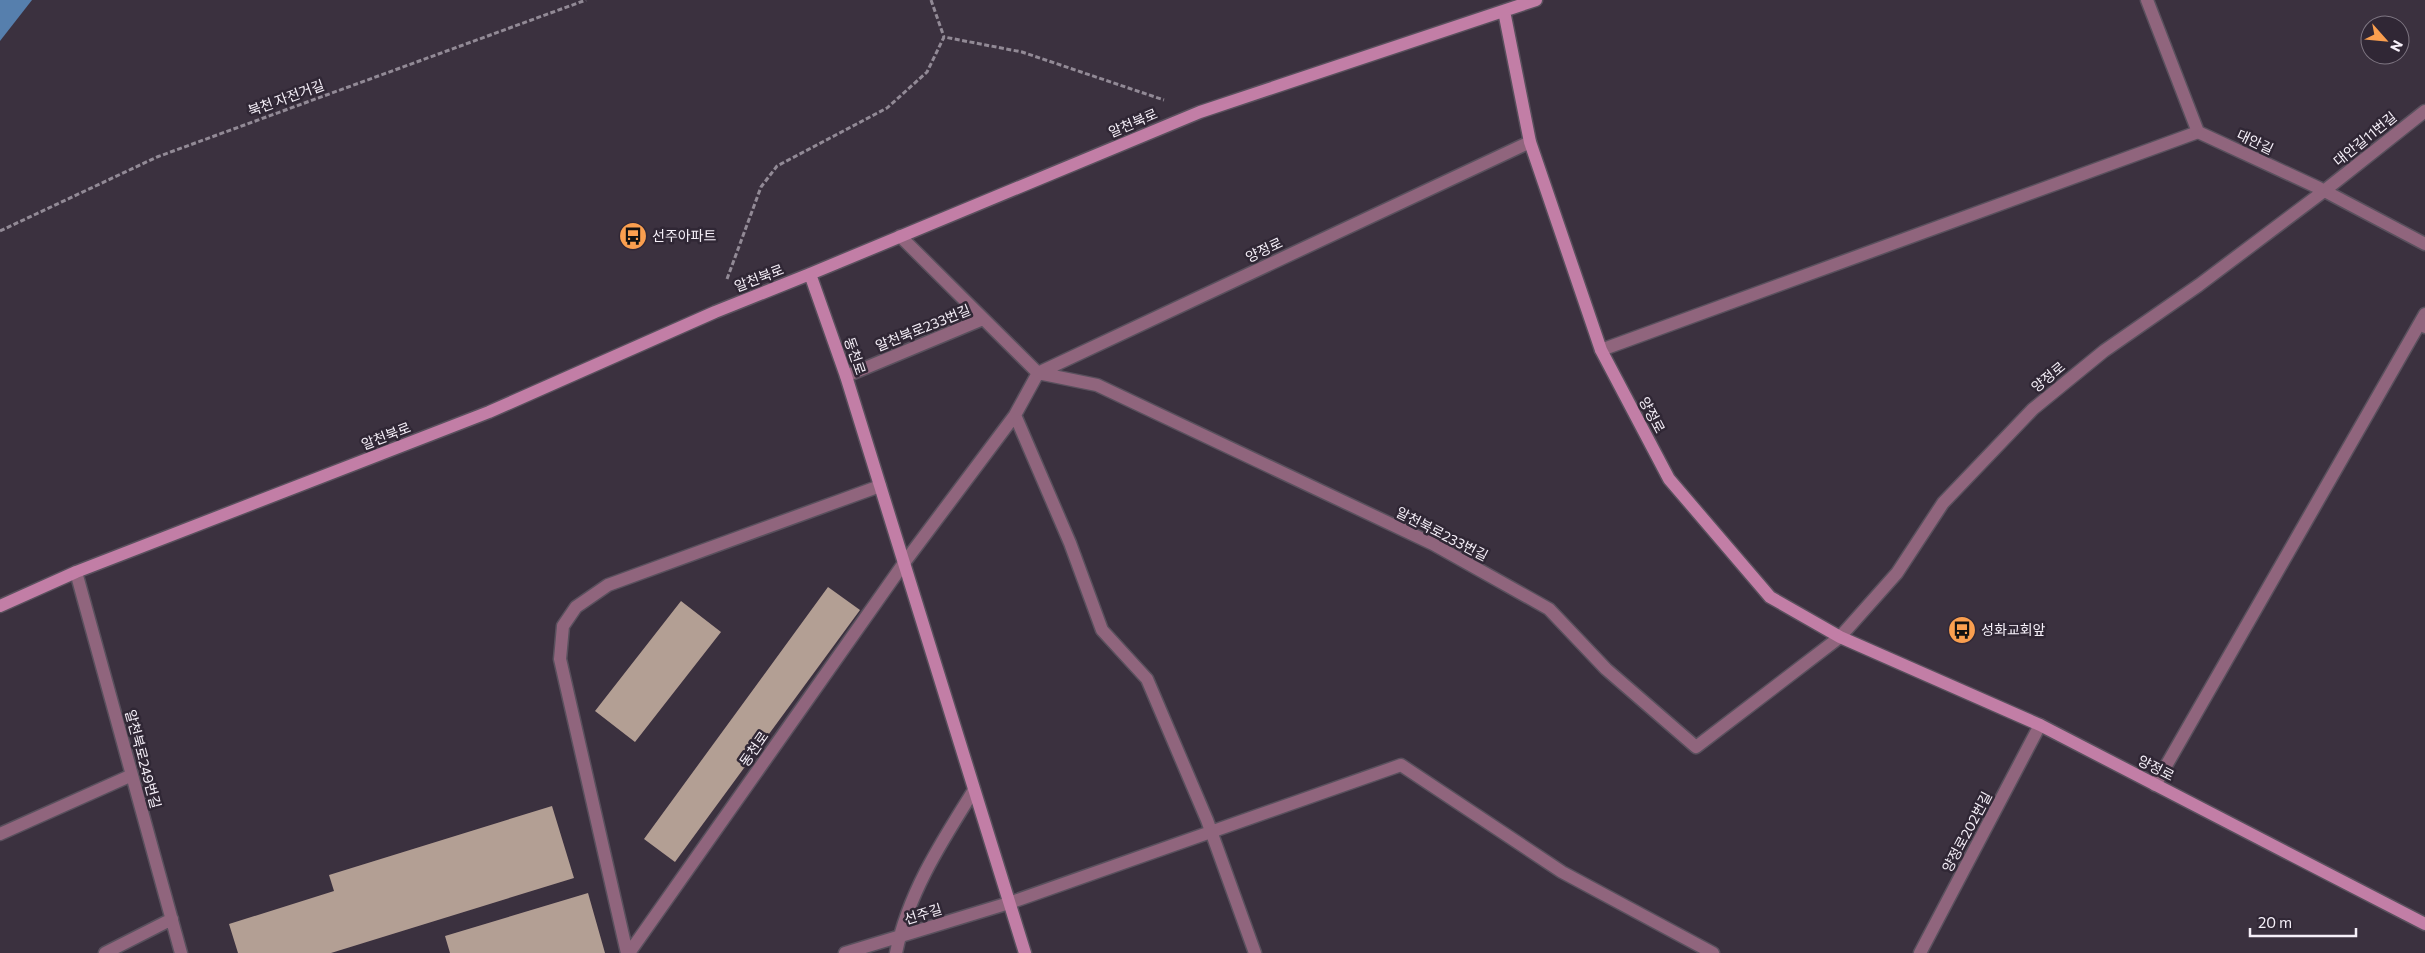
<svg xmlns="http://www.w3.org/2000/svg" width="2425" height="953" viewBox="0 0 2425 953" font-family="Commissioner,'Noto Sans KR',sans-serif">
<rect width="100%" height="100%" fill="#3b313f"/>
<!-- water -->
<path fill="#567fad" d="M0,0H32L0,41Z"/>
<!-- building -->
<path fill="#b39f94" d="M828,587L860,610L675,862L644,839Z
M681,601L721,632L635,742L595,711Z
M552,806L574,878L331,953H238L229,924L334,891L329,875Z
M588,893L605,953H450L445,936Z"/>
<g fill="none" stroke-linecap="round" stroke-linejoin="round">
<!-- lane casing -->
<g stroke="#59505d" stroke-width="15">
<path id="lane" d="M1601,350L2198,132
M2155,785L2425,314"/>
</g>
<!-- street casing -->
<g stroke="#59505d" stroke-width="15">
<path id="street" d="M2147,0L2198,132L2319,188L2425,244
M900,236L1038,373L1097,385L1433,544L1549,609L1606,669L1696,747L1840,637L1897,573L1943,503L2033,409L2104,351L2199,285L2324,191L2425,111
M2422,320L2425,327
M846,376L983,319
M1015,415L1070,543L1102,630L1147,679L1207,820L1255,953
M76,572L181,953
M0,834L132,775
M105,953L172,919
M627,953L560,659L563,626L576,607L608,585L880,486
M629,953L904,563L1015,415L1038,373L1530,142
M845,953L1009,903L1401,765L1562,872L1713,953
M896,953C908,893 942,841 974,790
M1920,953L2040,725"/>
</g>
<!-- secondary casing -->
<g stroke="#59505d" stroke-width="15">
<path id="secondary" d="M1504,11L1530,142L1601,350L1669,479L1770,597L1840,637L2040,725L2425,924
M810,274L846,376L1025,953
M0,606L76,572L489,412L715,312L810,274L1200,112L1536,0"/>
</g>
<!-- path -->
<path stroke="#928a96" stroke-width="3" stroke-dasharray="5 2.5" stroke-linecap="butt" d="M931,0L944,37
M0,231L157,157L586,0
M727,279L761,187L777,166L887,108L927,72L944,37L1022,52L1164,100"/>
<!-- lane -->
<use href="#lane" stroke="#90657d" stroke-width="12"/>
<!-- street -->
<use href="#street" stroke="#90657d" stroke-width="12"/>
<!-- secondary -->
<use href="#secondary" stroke="#c27ea6" stroke-width="12"/>
</g>
<!-- icons -->
<defs>
<g id="bus-disc" transform="scale(1.4375)"><circle r="9.5" fill="#fa9f4f" stroke="#302735"/><path d="M-5-6H5V4H4V6H2V4H-2V6H-4V4H-5ZM-3.5-4V0h7V-4ZM-3.5 1.2v1.5H-2V1.2ZM2 1.2v1.5H3.5V1.2Z" fill="#111"/></g>
</defs>
<g fill-rule="evenodd">
<use href="#bus-disc" x="633" y="236"/>
<use href="#bus-disc" x="1962" y="630"/>
</g>
<g text-anchor="middle" stroke-width="5" stroke-linejoin="round" paint-order="stroke">
<!-- street labels -->
<g font-size="14" fill="#f6f0f9" stroke="#302735">
<text transform="translate(286 98) rotate(-20)" y="5">북천 자전거길</text>
<text transform="translate(1133 123) rotate(-23)" y="5">알천북로</text>
<text transform="translate(2365 139) rotate(-39)" y="5">대안길11번길</text>
<text transform="translate(2255 142) rotate(25)" y="5">대안길</text>
<text transform="translate(1264 250) rotate(-25)" y="5">양정로</text>
<text transform="translate(759 278) rotate(-21)" y="5">알천북로</text>
<text transform="translate(923 328) rotate(-22)" y="5">알천북로233번길</text>
<text transform="translate(855 356) rotate(71)" y="5">동천로</text>
<text transform="translate(2048 377) rotate(-39)" y="5">양정로</text>
<text transform="translate(1652 415) rotate(62)" y="5">양정로</text>
<text transform="translate(386 436) rotate(-21)" y="5">알천북로</text>
<text transform="translate(1442 534) rotate(27)" y="5">알천북로233번길</text>
<text transform="translate(754 749) rotate(-55)" y="5">동천로</text>
<text transform="translate(143 759) rotate(75)" y="5">알천북로249번길</text>
<text transform="translate(2156 768) rotate(27)" y="5">양정로</text>
<text transform="translate(1967 832) rotate(-62)" y="5">양정로202번길</text>
<text transform="translate(923 914) rotate(-17)" y="5">선주길</text>
</g>
<!-- poi labels -->
<g font-size="14" fill="#f6f0f9" stroke="#302735" text-anchor="start">
<text x="652" y="241">선주아파트</text>
<text x="1981" y="635">성화교회앞</text>
</g>
</g>
<!-- north arrow -->
<g transform="translate(2385 40) rotate(117)"><circle r="24" fill="#302735" stroke="#7f7783"/>
<path d="M0-4L9 19L0 12L-9 19Z" fill="#fa9f4f"/>
<text y="-8" font-size="14" font-weight="bold" text-anchor="middle" fill="#f6f0f9">N</text>
</g>
<!-- scale -->
<path d="M2250 928v8h106v-8" fill="none" stroke="#f6f0f9" stroke-width="2.5"/>
<text x="2258" y="928" font-size="15" fill="#f6f0f9" stroke="#302735" stroke-width="4" paint-order="stroke">20 m</text>
</svg>
